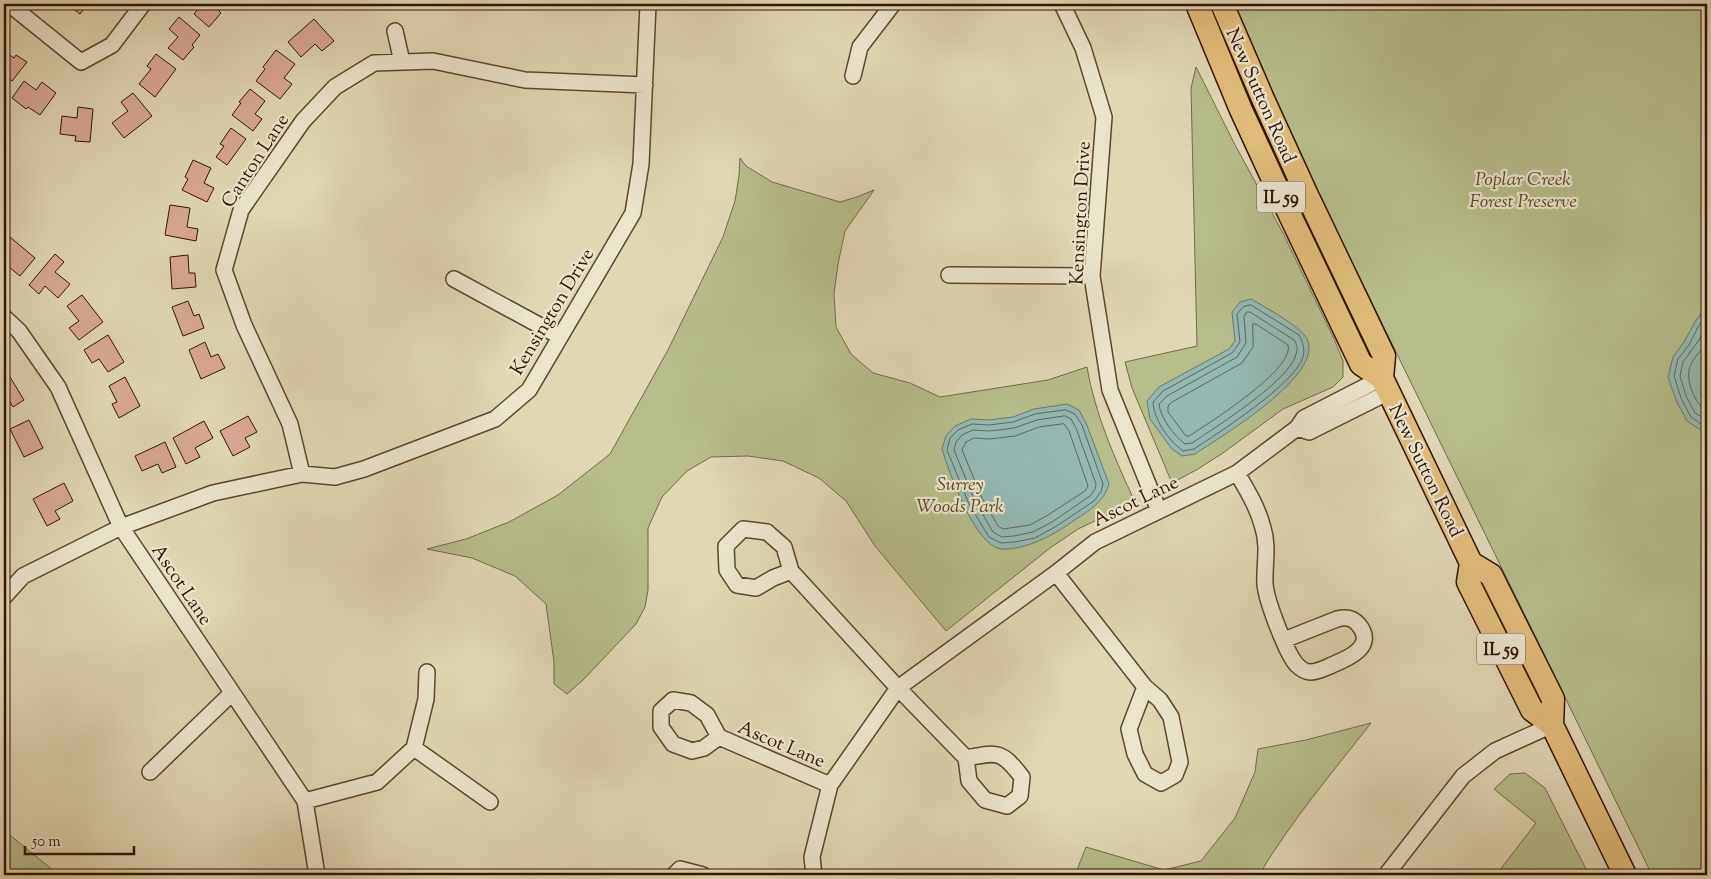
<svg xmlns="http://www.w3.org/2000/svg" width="1711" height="879" viewBox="0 0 1711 879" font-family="'Sorts Mill Goudy',serif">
<rect width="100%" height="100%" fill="#e0d7b4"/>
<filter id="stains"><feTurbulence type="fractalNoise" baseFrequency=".004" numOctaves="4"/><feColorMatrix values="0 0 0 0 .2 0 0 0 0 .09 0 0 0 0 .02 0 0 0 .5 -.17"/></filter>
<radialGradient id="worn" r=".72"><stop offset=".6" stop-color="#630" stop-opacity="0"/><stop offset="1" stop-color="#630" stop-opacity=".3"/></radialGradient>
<!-- green -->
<path fill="#b6bd8a" stroke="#736946" d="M1232,4H1707V875H1652L1302,160Z
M1196,67L1234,143L1284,235L1335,341L1343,361V377L1333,387L1283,409L1223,453L1198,469L1172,483L1132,388L1125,362L1197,346L1191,88Z
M740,158L746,166L772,182L840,202L857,197L874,190L845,231L838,264L834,293L836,327L851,354L873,373L910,383L940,397L1048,380L1087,367C1095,414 1115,459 1135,502L1078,529L1050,548L946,631L875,546L846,501L819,478L783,461L748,456L711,457L687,471L662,497L648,528V590L645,607L636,624L583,680L567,694L554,684V662L546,604L515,576L472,558L427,549L466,539L509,522L558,495L610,454L668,350L723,237L735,201L739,176Z
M1371,723C1332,773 1291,821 1259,875H1075L1086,847L1164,870L1201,861L1235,818L1255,772L1258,749L1306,740Z
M1525,773L1545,788L1589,875H1496L1536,823L1494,789L1510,774Z
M4,830L6,832L59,875H4Z"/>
<!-- water -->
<path fill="#95b8b3" stroke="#6d776c" d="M1251,299C1265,307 1300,326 1307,339C1325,375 1220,437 1195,454L1182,456L1172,449L1150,419L1147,401L1159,387L1229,349L1235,341L1232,312L1240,302Z
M1707,305V434L1687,421L1676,400L1668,377L1673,357L1684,342L1695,322Z
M1067,404L1079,410L1086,423L1109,484C1102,507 1083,513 1066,526C1048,538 1023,550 1001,549C975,546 949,472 942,449L946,436L955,426L971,419L989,420L1013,417L1034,409Z"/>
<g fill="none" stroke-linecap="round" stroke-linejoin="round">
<!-- shore -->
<path stroke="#62665a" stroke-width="1" d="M1251,305L1299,335C1303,342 1305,350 1303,357C1295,384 1218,433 1194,449L1183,451C1168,440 1154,420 1153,402L1163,391L1232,353L1240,342L1237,314L1243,307Z
M1247,312H1250L1294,340C1297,344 1298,349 1296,354C1291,380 1214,428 1192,443L1185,444C1174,436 1160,417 1159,404L1167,396L1237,357L1246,343L1244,317Z
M1707,314L1699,325L1689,345L1678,359L1674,376L1681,398L1691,417L1707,428
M1253,324H1256L1288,345C1295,369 1209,423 1189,436H1186L1168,412V406L1172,402L1242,363L1253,347Z
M1707,324L1699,340L1683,362L1680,376L1686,396L1695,413L1707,420
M1707,340C1703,350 1693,357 1690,367C1685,380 1695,404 1707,412
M1066,410L1075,414L1082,425L1103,484L1101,492L1094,501L1055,527L1035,538L1015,542L1001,543L989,537L969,504L947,450L950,438L958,430L972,424L989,425L1013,422L1035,414Z
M1065,416L1071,419L1076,428L1096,484L1095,489L1090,496L1052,522L1033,532L1014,536L1002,537L993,532L975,501L954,450L956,442L962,435L973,430L990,431L1014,428L1037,420Z
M1064,424L1069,431L1088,486L1085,491L1048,515L1030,525L1003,529L998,526L982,498L962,450L966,442L974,438L990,439L1015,436L1039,427Z"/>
</g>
<!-- building -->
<path fill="#d8a896" stroke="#301502" d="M67,4H88L80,14Z
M202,4H225L219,11L221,13L209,27L194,14Z
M179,17L200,35L192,45L194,47L183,60L168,48L178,37L169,29Z
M314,19L334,41L322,51L315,44L301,57L288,42Z
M276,50L295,64L284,78L292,84L280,99L256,81L265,69L263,67Z
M4,51L14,58L16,55L27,62L12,81L4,75Z
M156,54L176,69L155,97L139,84L151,69L147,66Z
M24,81L36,90L42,82L56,93L40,115L28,107L26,109L12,98Z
M250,89L265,101L255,114L262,119L253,131L232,115L241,103L239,102Z
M133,93L152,116L124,138L112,123L128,111L121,102Z
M78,107L93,109L90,142L75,141L76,136L60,134L62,116L77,118Z
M231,128L246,139L227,165L216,157L224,146L220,144Z
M193,160L211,168L204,183L214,188L207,202L182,190L188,179L185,177Z
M170,205L190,208L187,227L198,229L196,241L165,235Z
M10,237L35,258L20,276L4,263L6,258L4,256V245Z
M55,254L64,262L55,272L70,284L58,298L45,286L39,294L29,285Z
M188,255L189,273H195L196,287L172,289L170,257Z
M82,295L103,322L79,340L69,328L79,321L67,306Z
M188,301L194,316L199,314L204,328L183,336L172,307Z
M108,335L124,362L108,372L99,359L92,363L84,350Z
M205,342L211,357L218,354L225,368L201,379L189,350Z
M7,372L24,400L13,407L6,395L4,396V374Z
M125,377L140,406L119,418L112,404L117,402L109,386Z
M248,416L257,432L245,438L250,447L233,456L220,431Z
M29,420L43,448L24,457L10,429Z
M204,421L213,438L195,448L200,457L186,464L173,438Z
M165,442L176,467L162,473L158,464L142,471L135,456Z
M64,483L73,501L55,511L60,519L47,526L33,499Z"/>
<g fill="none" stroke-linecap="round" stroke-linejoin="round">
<!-- minor casing -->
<g stroke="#5c462e" stroke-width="18">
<path id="minor" d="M9,4L81,62L112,45L143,4
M1062,4L1083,48L1104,117L1092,276L1110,390L1159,511
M395,31L402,62
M853,76L860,47L893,4
M949,275L1092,276
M454,279L559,336
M4,317L19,331L58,387L121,527L305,801L317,875
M1297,428L1309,432L1389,392
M1237,473C1247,490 1258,508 1263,528C1269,547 1264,565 1265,584C1266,600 1287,655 1297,665C1301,669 1305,672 1310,672C1318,672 1325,668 1332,665C1349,658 1377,646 1358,624C1352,617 1345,617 1337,619L1284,640
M302,474L290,424L244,325L224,270L241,210L303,121L335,87L374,63L433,61L525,80L645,85
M791,571L773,578L756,588L737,585L727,570L726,546L743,529L767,532L784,547L791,571L898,688L966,758L969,781L985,800L1007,806L1020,796L1022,777C1001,750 998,752 966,758
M1056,573L1145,687L1129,729L1135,754L1145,774L1161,783L1175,775L1180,762L1171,717L1160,700L1145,687
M4,597L23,576L121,527L213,493L302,474L335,477L364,469L495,419L529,390L633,213L641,164L648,4
M719,737L704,748L692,751L673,744L661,727V711L673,700L691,703L707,715L719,737L830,785
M414,748L490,802
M150,772L232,693
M305,801L377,782L414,748L426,699L427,672
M674,875L680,869L703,875
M814,875L812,857L830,785L898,688L1056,573L1095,542L1237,473L1297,428L1304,418L1382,378
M1386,875L1463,776L1495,751L1552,725"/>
</g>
<!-- primary casing -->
<g stroke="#301502" stroke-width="25">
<path id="primary" d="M1197,4L1241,110L1277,188L1361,364L1382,378L1471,563L1491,575L1553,699L1552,725L1625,875
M1222,4L1263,99L1306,193L1384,356L1382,378
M1471,563L1468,582L1532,710L1552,725"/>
</g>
<!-- minor -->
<use href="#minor" stroke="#ebe5ce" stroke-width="15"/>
<!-- primary -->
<use href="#primary" stroke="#e0bc7a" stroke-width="22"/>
</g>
<g text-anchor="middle" stroke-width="4.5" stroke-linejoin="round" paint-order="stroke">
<!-- shield labels -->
<g fill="#ebe5ce" stroke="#68533f" stroke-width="1">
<rect x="1257" y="181.5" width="48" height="31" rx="4"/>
<rect x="1477" y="633.5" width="48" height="31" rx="4"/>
</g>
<g font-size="18" font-weight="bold" fill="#301502">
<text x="1281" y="203">IL 59</text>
<text x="1501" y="655">IL 59</text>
</g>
<!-- street labels -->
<g font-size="19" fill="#301502" stroke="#ebe5ce">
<text transform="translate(1262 95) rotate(66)" y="7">New Sutton Road</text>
<text transform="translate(254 160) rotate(-57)" y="7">Canton Lane</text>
<text transform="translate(1079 213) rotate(-87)" y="7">Kensington Drive</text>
<text transform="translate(551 311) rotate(-59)" y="7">Kensington Drive</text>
<text transform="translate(1427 470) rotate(64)" y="7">New Sutton Road</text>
<text transform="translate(1135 500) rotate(-26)" y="7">Ascot Lane</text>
<text transform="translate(183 584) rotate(56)" y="7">Ascot Lane</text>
<text transform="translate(782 743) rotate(23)" y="7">Ascot Lane</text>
</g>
<!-- park labels -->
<g font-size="19" font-style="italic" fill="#58472b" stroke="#ebe5ce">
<text x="1523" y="185">Poplar Creek<tspan x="1523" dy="22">Forest Preserve</tspan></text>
<text x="960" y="490">Surrey<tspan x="960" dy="22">Woods Park</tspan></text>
</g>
</g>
<!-- margin -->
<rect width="1711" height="879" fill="none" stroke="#e0d7b4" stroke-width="20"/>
<rect x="5" y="5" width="1701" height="869" fill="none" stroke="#301502" stroke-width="2.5"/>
<rect x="10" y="10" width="1691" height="859" fill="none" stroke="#301502"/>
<!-- scale -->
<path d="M25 846v8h109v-8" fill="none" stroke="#301502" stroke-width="2.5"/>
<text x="32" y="846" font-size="15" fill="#301502" stroke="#ebe5ce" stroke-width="4" paint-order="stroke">50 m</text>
<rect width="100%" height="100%" filter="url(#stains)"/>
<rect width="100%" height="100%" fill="url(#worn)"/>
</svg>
